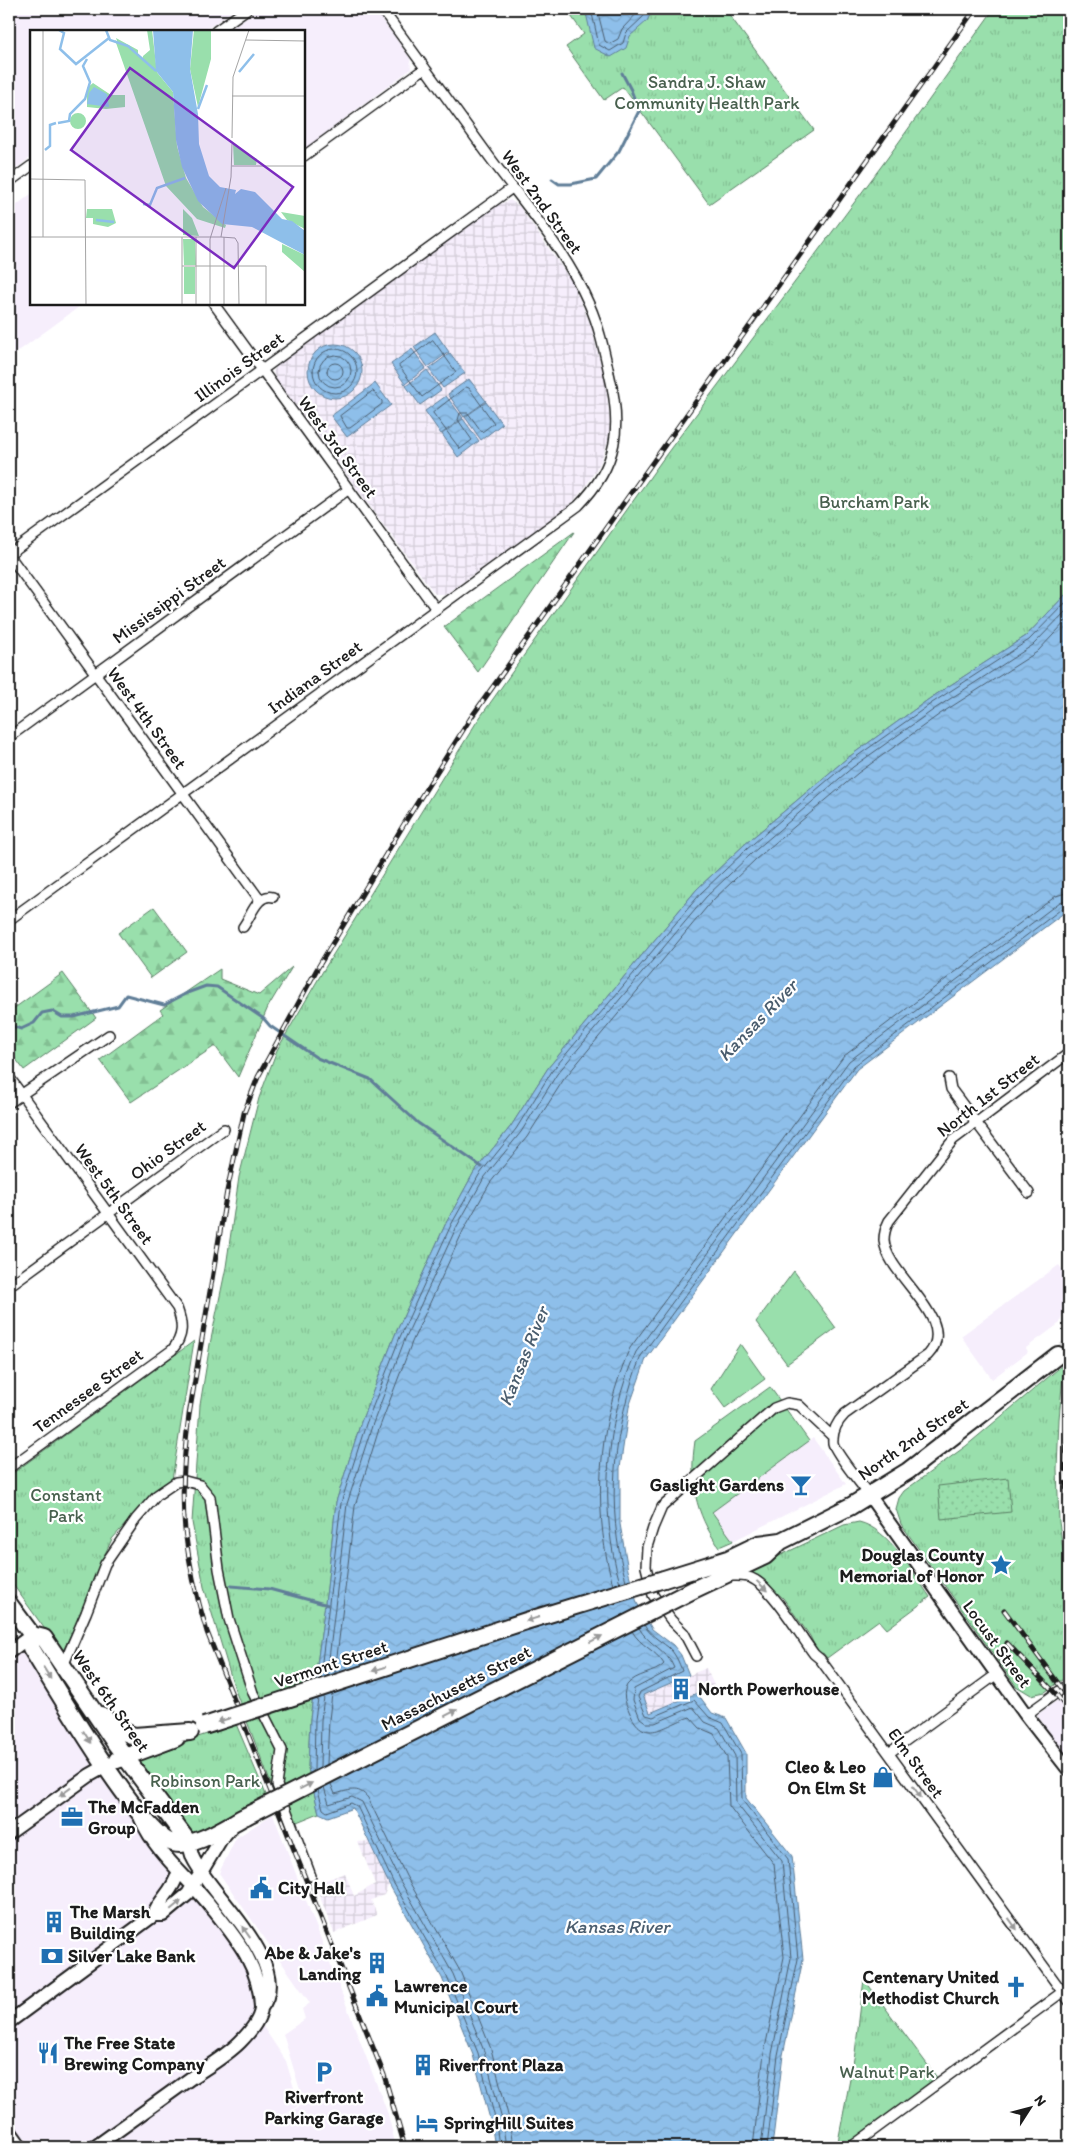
<svg xmlns="http://www.w3.org/2000/svg" width="1078" height="2156" viewBox="0 0 1078 2156" font-family="Itim,sans-serif">
<defs>
<pattern id="industrial-grid" width="8" height="8" patternUnits="userSpaceOnUse" patternTransform="scale(1.25)"><rect width="8" height="8" fill="#f6eefc"/><path d="M0 4h8M4 0v8" fill="none" stroke="#d2ccd7"/></pattern>
<pattern id="forest-firs" width="22" height="20" patternUnits="userSpaceOnUse" patternTransform="scale(1.25)"><rect width="22" height="20" fill="#99dfac"/><path d="M5 1l3.5 6h-7zM16 11l3.5 6h-7z" fill="#83bf93"/></pattern>
<pattern id="park-tufts" width="24" height="20" patternUnits="userSpaceOnUse" patternTransform="scale(1.25)"><rect width="24" height="20" fill="#99dfac"/><path d="M3 7l-1-3M5 7V3M7 7l1-3M15 17l-1-3M17 17v-4M19 17l1-3" fill="none" stroke="#83bf93"/></pattern>
<pattern id="garden-dots" width="8" height="8" patternUnits="userSpaceOnUse" patternTransform="scale(1.25)"><rect width="8" height="8" fill="#99dfac"/><path d="M2 2h.1M6 6h.1" fill="none" stroke="#83bf93" stroke-width="1.8" stroke-linecap="round"/></pattern>
<pattern id="water-waves" width="16" height="10" patternUnits="userSpaceOnUse" patternTransform="scale(1.25)"><rect width="16" height="10" fill="#8ebfea"/><path d="M0 5q4-4 8 0t8 0" fill="none" stroke="#7aa4c8"/></pattern>
</defs>
<rect width="100%" height="100%" fill="#fff"/>
<filter id="ink" filterUnits="userSpaceOnUse"><feTurbulence type="fractalNoise" baseFrequency=".02" numOctaves="2"/><feDisplacementMap in="SourceGraphic" scale="10" xChannelSelector="R" yChannelSelector="G"/><feConvolveMatrix kernelMatrix="1 2 1 2 8 2 1 2 1" color-interpolation-filters="sRGB"/></filter>
<g filter="url(#ink)">
<!-- built -->
<path fill="#f6eefc" d="M9,9H235L204,31H31V157L9,174Z
M258,9H374L410,58L411,69L304,149V31H227Z
M31,194V304H83L9,358V211Z
M1059,1265L1069,1279V1290L1060,1323L1026,1348L1028,1352L992,1379L961,1336Z
M813,1438L846,1484L733,1541L712,1512Z
M32,1635L124,1794L248,1956L258,2019L286,2061L299,2105L269,2127L304,2103L283,2034L305,2019L302,2009L310,2003L219,1873L236,1838L273,1814L388,2114L396,2147H9V1652Z
M1069,1692V1759L1037,1715Z"/>
<!-- industrial -->
<path fill="url(#industrial-grid)" d="M510,200L519,206L572,282L591,326L606,385L610,424L608,441L600,463L586,486L571,504L446,594H435L276,379L273,372L278,364L496,206Z
M706,1668L714,1685L650,1713L643,1695Z
M370,1841L389,1884L384,1895L371,1900L377,1915L334,1933L315,1884L345,1873L354,1896L375,1884L358,1842Z"/>
<!-- grass -->
<path fill="#99dfac" stroke="#5a7e64" d="M794,1271L836,1328L787,1364L756,1322Z
M740,1344L765,1379L725,1408L711,1389Z
M770,1387L809,1441L712,1512L733,1541L719,1547C695,1513 689,1481 695,1441Z"/>
<!-- forest -->
<path fill="url(#forest-firs)" stroke="#5a7e64" d="M574,532L478,672L444,627Z
M154,907L187,952L151,978L118,933Z
M292,967L268,1007L238,1077L215,1046L131,1102L100,1060L163,1014L160,1010L220,969V979L259,995Z
M63,973L96,1018L24,1070L9,1050V1012Z"/>
<!-- park -->
<path fill="url(#park-tufts)" stroke="#5a7e64" d="M566,9H725L814,130L709,204L623,87L604,100L566,47L584,34Z
M994,9H1069V591L1026,636L929,699L846,759L744,845L697,889L548,1068L511,1126L474,1172L446,1223L395,1335L361,1422L336,1502L327,1588L310,1719L308,1768L319,1813L287,1826L235,1690L204,1587L192,1522L200,1405L210,1344L226,1267L239,1177L259,1098L277,1050L323,971L476,723L665,456L886,160Z
M194,1341L172,1480L154,1492L112,1539L96,1573L86,1604L62,1653L9,1579V1476Z
M1064,1364L1059,1419L1057,1469L1059,1522L1069,1590V1675L1045,1692L1031,1695L1016,1686L901,1524L896,1509L899,1498L904,1491L966,1446Z
M859,1522C889,1529 913,1573 930,1597L887,1629L879,1620L827,1658L823,1653L819,1655L810,1636L783,1598L761,1579L750,1572L752,1569L844,1525Z
M236,1724L267,1797L221,1822L191,1835L139,1761L173,1749L198,1737Z
M864,1979L938,2079L842,2147H837L855,2053Z"/>
<!-- garden -->
<path fill="url(#garden-dots)" stroke="#5a7e64" d="M1008,1478L1011,1512L941,1519L938,1486Z"/>
<!-- water -->
<path fill="url(#water-waves)" stroke="#607e98" d="M585,9H653L647,21L630,36L626,48L611,57L594,48Z
M435,332L449,352L428,367L414,347Z
M308 371a27 27 0 1 1 54 0a27 27 0 1 1-54 0Z
M412,349L426,368L405,384L391,364Z
M450,353L465,373L443,388L429,369Z
M427,370L441,390L420,405L406,386Z
M469,379L486,401L464,417L448,394Z
M375,383L391,405L347,437L331,416Z
M446,396L463,418L441,434L425,411Z
M486,402L502,424L481,440L465,417Z
M463,419L479,441L458,457L442,434Z
M1069,591V909L857,1069L646,1359L629,1407L620,1468V1524L628,1570L637,1603L652,1629L673,1645L681,1655L689,1675L643,1695L650,1713L697,1693L712,1713L726,1718L746,1753V1798L792,1856L803,1959L783,2055L772,2147H495L491,2123L473,2055L442,1978L389,1884L353,1808L328,1817L319,1813L308,1768L310,1719L327,1588L336,1502L361,1422L395,1335L446,1223L474,1172L511,1126L548,1068L697,889L744,845L846,759L929,699L1026,636Z"/>
<g fill="none" stroke-linecap="round" stroke-linejoin="round">
<!-- shore -->
<path stroke="#4a5d6e" stroke-width="1" d="M591,9L599,45L610,51L623,43L626,33L643,17L648,9
M597,9L605,41L609,44L618,39L622,29L641,9
M433,340L456,372L422,397L399,366Z
M313 371a22 22 0 1 1 44 0a22 22 0 1 1-44 0Z
M319 371a16 16 0 1 1 32 0a16 16 0 1 1-32 0Z
M327 371a8 8 0 1 1 16 0a8 8 0 1 1-16 0Z
M466,387L469,388L494,423L482,432L468,413H460L458,420L472,440L460,449L433,413Z
M373,391L382,401V404L350,428H347L340,416Z
M626,1581C605,1507 613,1426 641,1356L854,1066L1064,907L1069,906
M620,1583C599,1511 605,1420 636,1352L849,1061L1060,902L1069,899
M613,1585C594,1518 597,1442 619,1377C623,1368 625,1357 630,1348L844,1056L1056,896L1069,892
M644,1625C650,1635 659,1640 668,1647C675,1653 679,1662 682,1671L640,1692L638,1697L646,1715L653,1717L694,1700L709,1717L723,1723L741,1754L742,1800L788,1859L798,1959L778,2055L767,2147
M639,1628C648,1645 667,1649 674,1668L634,1689L633,1700L640,1718L647,1723H655L693,1707L705,1722L719,1728L735,1756L736,1803L782,1861L791,1958L772,2054L761,2147
M632,1631C640,1646 656,1650 664,1664C655,1674 636,1673 627,1685C622,1694 625,1702 629,1711C644,1747 664,1725 690,1717L700,1728L714,1734L727,1757L729,1806L774,1864L784,1957L764,2053L753,2147
M335,1673L355,1506L379,1429L412,1342L463,1231L490,1183L527,1137L564,1079L711,902L756,859L858,773L940,714L1037,652L1069,618
M327,1676L347,1504L372,1426L405,1339L456,1228L484,1178L521,1132L557,1074L706,897L751,854L853,767L936,708L1033,645L1069,608
M320,1678L341,1503L366,1424L400,1337L451,1225L479,1175L516,1129L552,1071L701,893L747,849L849,762L932,703L1029,640L1069,599
M327,1764L329,1720L332,1694
M320,1768L321,1720L324,1697
M314,1771L315,1719L318,1699
M331,1784L335,1794C348,1791 358,1785 368,1798L406,1876L460,1971L491,2049L509,2119L513,2147
M324,1787L329,1804L352,1797L362,1802L399,1879L453,1974L484,2051L502,2120L506,2147
M318,1790L323,1809L327,1812L351,1803L357,1806L393,1882L447,1977L478,2053L496,2122L499,2147"/>
<!-- stream -->
<path stroke="#607e98" stroke-width="3" d="M552,179L559,184H571L596,179L619,151L639,111L631,90L622,73
M9,1025L21,1029L34,1023L42,1013L52,1011L62,1017H74L118,1006L126,995L164,1005L187,993L206,986L217,987L264,1019L270,1026L317,1058L370,1079L418,1123L482,1167
M231,1586L269,1589L328,1605"/>
<!-- highway-tunnel -->
<path stroke="#ddd" stroke-width="16" stroke-dasharray="16 8" stroke-linecap="butt" d="M1058,1355L1069,1347"/>
<!-- street casing -->
<g stroke="#1c1c1c" stroke-width="12">
<path id="street" d="M216,31L247,9
M304,156L425,68
M9,182L31,166
M214,304L436,609
M9,554L512,188
M9,555L260,900
M9,737L349,489
M9,920L578,506C619,465 622,426 609,373C604,350 599,326 589,304C566,251 525,205 491,159C455,109 418,59 382,9
M243,927C251,917 257,893 273,897
M9,1077L177,1308C183,1324 184,1336 172,1350L9,1468
M949,1078L951,1089L1029,1193
M9,1103L109,1035
M9,1286L224,1129
M869,1495C862,1485 835,1453 833,1443C832,1432 837,1422 845,1414L928,1355C961,1320 886,1276 884,1240C884,1233 886,1227 889,1221L953,1140L1069,1053
M732,1576C740,1576 748,1575 755,1580C774,1591 800,1635 814,1654L820,1659L1069,2001
M696,1656L684,1633L671,1620L653,1595L646,1567L647,1547L653,1528L662,1507L774,1408L787,1403L799,1405L833,1437
M63,1666L86,1613L105,1564L136,1519L157,1495L176,1482L185,1481L200,1485L210,1497L219,1569L229,1619L253,1693L282,1750L277,1785L311,1876
M1026,1715L1069,1684
M889,1753L997,1674
M851,2147L1069,1987"/>
</g>
<!-- secondary casing -->
<g stroke="#1c1c1c" stroke-width="16">
<path id="secondary" d="M869,1495L1026,1715L1069,1770
M9,1652L32,1635
M9,1833L90,1775L106,1766
M189,1843C190,1848 191,1853 193,1858C210,1895 295,1965 261,2008
M154,1915H163L188,1894L221,1839L232,1826
M9,2022L154,1915C159,1899 173,1892 178,1873
M9,2130L21,2147
M95,2147C127,2124 159,2101 191,2078C207,2067 226,2056 240,2042C248,2034 261,2020 261,2007C260,1966 236,1938 212,1908C188,1877 157,1855 141,1819"/>
</g>
<!-- highway casing -->
<g stroke="#1c1c1c" stroke-width="20">
<path id="highway" d="M664,1579L728,1559L759,1544L781,1541
M693,1590L765,1556L781,1541L851,1506L908,1471L1058,1355
M9,1604L32,1635L31,1648C53,1683 141,1835 173,1843C194,1849 228,1825 246,1816
M32,1635L44,1638L115,1743L189,1843
M101,1715L124,1732L134,1736L190,1732
M117,1760L176,1738"/>
</g>
<!-- street -->
<use href="#street" stroke="#fff" stroke-width="9"/>
<!-- secondary -->
<use href="#secondary" stroke="#fff" stroke-width="12"/>
<!-- highway -->
<use href="#highway" stroke="#fff" stroke-width="16"/>
<!-- rail casing -->
<g stroke="#1c1c1c" stroke-width="5">
<path id="rail" d="M1069,1400L1065,1473L1069,1537
M1004,1610L1069,1698
M1007,1643L1056,1694L1069,1711
M405,2147L384,2075L207,1632C197,1599 189,1565 185,1530C181,1493 184,1453 189,1415L227,1191L244,1113L258,1077L317,969L407,819L470,719L975,9"/>
</g>
<!-- rail -->
<use href="#rail" stroke="#fff" stroke-width="3" stroke-dasharray="9" stroke-linecap="butt"/>
<!-- highway-bridge casing -->
<g stroke="#1c1c1c" stroke-width="20" stroke-linecap="butt">
<path id="highway-bridge" d="M204,1726L526,1621L664,1579
M246,1816L693,1590"/>
</g>
<!-- highway-bridge -->
<use href="#highway-bridge" stroke="#fff" stroke-width="16"/>
</g>
<!-- one-way arrows -->
<defs><path id="oneway-solid" d="M-6-.8H1V-3.2L6.5 0L1 3.2V.8H-6Z" transform="scale(1.25)"/></defs>
<g fill="#999">
<use href="#oneway-solid" transform="translate(762 1586) rotate(43)"/>
<use href="#oneway-solid" transform="translate(533 1619) rotate(163)"/>
<use href="#oneway-solid" transform="translate(596 1639) rotate(-27)"/>
<use href="#oneway-solid" transform="translate(379 1669) rotate(162)"/>
<use href="#oneway-solid" transform="translate(47 1673) rotate(58)"/>
<use href="#oneway-solid" transform="translate(451 1713) rotate(-27)"/>
<use href="#oneway-solid" transform="translate(224 1720) rotate(162)"/>
<use href="#oneway-solid" transform="translate(87 1737) rotate(58)"/>
<use href="#oneway-solid" transform="translate(306 1786) rotate(-27)"/>
<use href="#oneway-solid" transform="translate(65 1792) rotate(144)"/>
<use href="#oneway-solid" transform="translate(917 1792) rotate(54)"/>
<use href="#oneway-solid" transform="translate(176 1905) rotate(-40)"/>
<use href="#oneway-solid" transform="translate(1013 1924) rotate(54)"/>
<use href="#oneway-solid" transform="translate(246 1932) rotate(-125)"/>
</g>
</g>
<!-- icons -->
<defs>
<g id="bar-bare" transform="scale(1.725)"><path d="M-6-5H6L.8 .8V4.5H3.5V6h-7V4.5H-.8V.8Z" fill="#1f6fb2" stroke="#fff" stroke-width="2.5" paint-order="stroke"/></g>
<g id="sight-bare" transform="scale(1.725)"><path d="M0-6L1.8-2.2L6-1.7L2.9 1.2L3.7 5.4L0 3.3L-3.7 5.4L-2.9 1.2L-6-1.7L-1.8-2.2Z" fill="#1f6fb2" stroke="#fff" stroke-width="2.5" paint-order="stroke"/></g>
<g id="building-bare" transform="scale(1.725)"><path d="M-4-6H4V6H1V3H-1V6H-4ZM-2.5-4.3h1.7v1.8h-1.7ZM.8-4.3h1.7v1.8H.8ZM-2.5-1h1.7V.8h-1.7ZM.8-1h1.7V.8H.8Z" fill="#1f6fb2" stroke="#fff" stroke-width="2.5" paint-order="stroke"/></g>
<g id="shop-bare" transform="scale(1.725)"><path d="M-5-2.5h2.3a2.7 3.5 0 0 1 5.4 0H5L5.5 6h-11ZM-1.5-2.5h3a1.5 2.3 0 0 0-3 0Z" fill="#1f6fb2" stroke="#fff" stroke-width="2.5" paint-order="stroke"/></g>
<g id="office-bare" transform="scale(1.725)"><path d="M-6-3h4V-5.5h4V-3h4V5H-6ZM-1-4.5V-3h2v-1.5ZM-6 0V1H6V0Z" fill="#1f6fb2" stroke="#fff" stroke-width="2.5" paint-order="stroke"/></g>
<g id="civic-bare" transform="scale(1.725)"><path d="M-.6-6.5H3V-4.5H.6V-3L4-1V1h2V6H-6V1h2V-1L-.6-3ZM-1.2 2.5V6h2.4V2.5Z" fill="#1f6fb2" stroke="#fff" stroke-width="2.5" paint-order="stroke"/></g>
<g id="bank-bare" transform="scale(1.725)"><path d="M-6-4H6V4H-6ZM0-2.3a2.3 2.3 0 1 0 0 4.6a2.3 2.3 0 1 0 0-4.6Z" fill="#1f6fb2" stroke="#fff" stroke-width="2.5" paint-order="stroke"/></g>
<g id="church-bare" transform="scale(1.725)"><path d="M-1.2-6h2.4v3.5h3.3v2.4h-3.3V6h-2.4V-.1h-3.3v-2.4h3.3Z" fill="#1f6fb2" stroke="#fff" stroke-width="2.5" paint-order="stroke"/></g>
<g id="restaurant-bare" transform="scale(1.725)"><path d="M-5-6h1v4h1v-4h1v4h1v-4h1v5L-1.5 .5V6h-2V.5L-5-1ZM5-6V6H3V1.5H1.5Q1.5-4 5-6Z" fill="#1f6fb2" stroke="#fff" stroke-width="2.5" paint-order="stroke"/></g>
<g id="parking-bare" transform="scale(1.725)"><path d="M-3.5-5.5H1a3.5 3.5 0 0 1 0 7H-1V5.5H-3.5ZM-1-3.4V-.6H.8a1.4 1.4 0 0 0 0-2.8Z" fill="#1f6fb2" stroke="#fff" stroke-width="2.5" paint-order="stroke"/></g>
<g id="hotel-bare" transform="scale(1.725)"><path d="M-6-4.5h1.5V1H6V5H4.5V3h-9V5H-6ZM-4 0a1.8 1.8 0 1 1 3.6 0ZM.5 0V-2.5h3Q6-2.5 6 0Z" fill="#1f6fb2" stroke="#fff" stroke-width="2.5" paint-order="stroke"/></g>
</defs>
<g fill-rule="evenodd">
<use href="#bar-bare" x="801" y="1485"/>
<use href="#sight-bare" x="1001" y="1565"/>
<use href="#building-bare" x="681" y="1689"/>
<use href="#shop-bare" x="883" y="1777"/>
<use href="#office-bare" x="72" y="1817"/>
<use href="#civic-bare" x="261" y="1888"/>
<use href="#building-bare" x="54" y="1922"/>
<use href="#bank-bare" x="52" y="1956"/>
<use href="#building-bare" x="377" y="1963"/>
<use href="#church-bare" x="1016" y="1987"/>
<use href="#civic-bare" x="377" y="1996"/>
<use href="#restaurant-bare" x="48" y="2053"/>
<use href="#building-bare" x="423" y="2065"/>
<use href="#parking-bare" x="324" y="2072"/>
<use href="#hotel-bare" x="427" y="2123"/>
</g>
<g text-anchor="middle" stroke-width="4.5" stroke-linejoin="round" paint-order="stroke">
<!-- park labels -->
<g font-size="18" fill="#48604e" stroke="#fff">
<text x="707" y="88">Sandra J. Shaw<tspan x="707" dy="21">Community Health Park</tspan></text>
<text x="874" y="508">Burcham Park</text>
<text x="66" y="1501">Constant<tspan x="66" dy="21">Park</tspan></text>
<text x="205" y="1787">Robinson Park</text>
<text x="887" y="2078">Walnut Park</text>
</g>
<!-- street labels -->
<g font-size="18" fill="#1c1c1c" stroke="#fff">
<text transform="translate(542 202) rotate(54)" y="6">West 2nd Street</text>
<text transform="translate(239 367) rotate(-36)" y="6">Illinois Street</text>
<text transform="translate(338 447) rotate(54)" y="6">West 3rd Street</text>
<text transform="translate(169 600) rotate(-36)" y="6">Mississippi Street</text>
<text transform="translate(315 677) rotate(-36)" y="6">Indiana Street</text>
<text transform="translate(147 718) rotate(54)" y="6">West 4th Street</text>
<text transform="translate(988 1095) rotate(-38)" y="6">North 1st Street</text>
<text transform="translate(168 1150) rotate(-36)" y="6">Ohio Street</text>
<text transform="translate(114 1194) rotate(54)" y="6">West 5th Street</text>
<text transform="translate(88 1391) rotate(-36)" y="6">Tennessee Street</text>
<text transform="translate(913 1439) rotate(-35)" y="6">North 2nd Street</text>
<text transform="translate(997 1644) rotate(54)" y="6">Locust Street</text>
<text transform="translate(331 1664) rotate(-18)" y="6">Vermont Street</text>
<text transform="translate(456 1688) rotate(-27)" y="6">Massachusetts Street</text>
<text transform="translate(111 1701) rotate(55)" y="6">West 6th Street</text>
<text transform="translate(916 1763) rotate(54)" y="6">Elm Street</text>
</g>
<!-- poi labels -->
<g font-size="18" font-weight="bold" fill="#1c1c1c" stroke="#fff" text-anchor="start">
<text x="784" y="1491" text-anchor="end">Gaslight Gardens</text>
<text x="984" y="1561" text-anchor="end">Douglas County<tspan x="984" dy="21">Memorial of Honor</tspan></text>
<text x="698" y="1695">North Powerhouse</text>
<text x="866" y="1773" text-anchor="end">Cleo &amp; Leo<tspan x="866" dy="21">On Elm St</tspan></text>
<text x="88" y="1813">The McFadden<tspan x="88" dy="21">Group</tspan></text>
<text x="278" y="1894">City Hall</text>
<text x="70" y="1918">The Marsh<tspan x="70" dy="21">Building</tspan></text>
<text x="361" y="1959" text-anchor="end">Abe &amp; Jake's<tspan x="361" dy="21">Landing</tspan></text>
<text x="68" y="1962">Silver Lake Bank</text>
<text x="999" y="1983" text-anchor="end">Centenary United<tspan x="999" dy="21">Methodist Church</tspan></text>
<text x="394" y="1992">Lawrence<tspan x="394" dy="21">Municipal Court</tspan></text>
<text x="64" y="2049">The Free State<tspan x="64" dy="21">Brewing Company</tspan></text>
<text x="439" y="2071">Riverfront Plaza</text>
<text x="324" y="2103" text-anchor="middle">Riverfront<tspan x="324" dy="21">Parking Garage</tspan></text>
<text x="444" y="2129">SpringHill Suites</text>
</g>
<!-- water labels -->
<g font-size="19" font-style="italic" fill="#4a5d6e" stroke="#fff">
<text transform="translate(757 1020) rotate(-46)" y="7">Kansas River</text>
<text transform="translate(523 1356) rotate(-68)" y="7">Kansas River</text>
<text x="617" y="1933">Kansas River</text>
</g>
</g>
<!-- overview -->
<g transform="translate(30 30)">
<rect width="275" height="275" fill="#fff"/>
<path d="M117,0H122L127,42L107,68L86,8L108,20V31H112L113,26L120,20ZM164,0H181V29L168,77L160,39ZM251,182L275,186V199L257,190ZM252,214L275,225V242L252,222Z" fill="#99dfac"/>
<path d="M85,10L121,35L143,62L147,116L156,148L173,177L196,195L195,198L167,189L136,156ZM63,53L81,65H95V77L76,79L57,77V58ZM40 91a8 8 0 1 1 16 0a8 8 0 1 1-16 0ZM203,114L227,129L226,135H204ZM57,179H82L86,193L78,197L63,194V188H56ZM153,179L162,188L169,206L153,205ZM153,209H165L166,235H154ZM154,237H165V264H154Z" fill="#99dfac"/>
<path d="M123,0H163L160,39L168,84L169,114L179,146L190,157L206,160L205,164L211,159L225,162L252,189L262,191L275,201V225L222,197L192,194L168,171L152,137L146,110L143,62L126,41ZM64,57L77,64L79,77L57,74L59,63Z" fill="#8ebfea"/>
<path fill="none" stroke="#8ebfea" stroke-width="2.5" d="M29,0L34,3L30,19L46,34L79,8M76,0L80,10L98,16L126,41M209,42L224,24M168,79L177,55M28,93L39,91L40,84L55,69L60,52L53,36L57,29M15,120L20,116V95L26,93M113,174L120,175L127,158L155,148M66,190L84,192"/>
<path fill="none" stroke="#a4a4a4" stroke-width="1" d="M13,0V207M216,10L275,11M202,66H275M202,108L203,47L219,0M202,136H275M0,149L55,150L56,275M0,207H191M191,207L205,208L208,213L209,275M191,207L201,147L202,114M194,207V275M180,209L196,158M152,236H236V275M152,275V207M166,275V207M180,275V209"/>
<path fill="#7b2cbf" fill-opacity="0.15" stroke="#7b2cbf" stroke-width="2.5" d="M100,38L263,157L204,238L41,120Z"/>
<rect width="275" height="275" fill="none" stroke="#1c1c1c" stroke-width="2.5"/>
</g>
<!-- margin -->
<rect width="1078" height="2156" fill="none" stroke="#fff" stroke-width="30"/>
<rect x="15" y="15" width="1048" height="2126" fill="none" stroke="#1c1c1c" stroke-width="2" filter="url(#ink)"/>
<!-- north arrow -->
<g transform="translate(1030 2108) rotate(54)" stroke="#ffffff" stroke-width="4" paint-order="stroke">
<path d="M0-4L9 19L0 12L-9 19Z" fill="#1c1c1c"/>
<text y="-8" font-size="14" font-weight="bold" text-anchor="middle" fill="#1c1c1c">N</text>
</g>
</svg>
